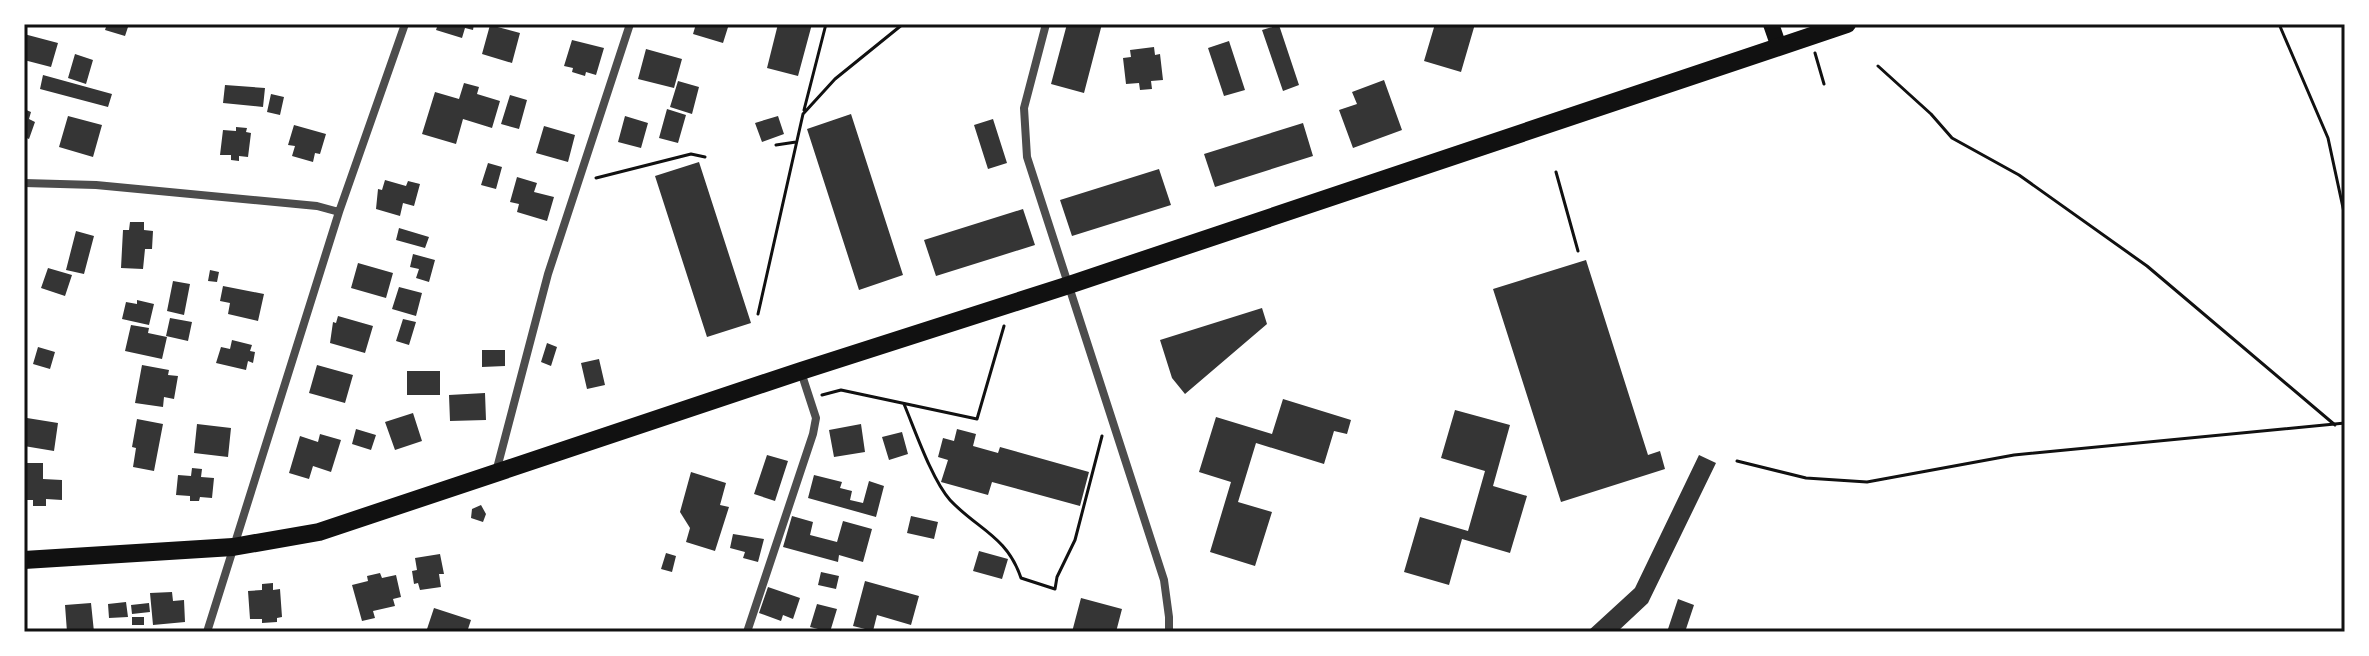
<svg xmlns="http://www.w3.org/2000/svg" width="2369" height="656" viewBox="0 0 2369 656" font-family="'Space Grotesk',sans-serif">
<rect width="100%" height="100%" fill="#fff"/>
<!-- building -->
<path fill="#353535" d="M107,24H129L125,36L105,30Z
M438,24H474L473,30L465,28L462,38L436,30Z
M696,24H729L723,43L693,34Z
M778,24H812L798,76L767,68Z
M1067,24H1102L1084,93L1051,84Z
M1435,24H1475L1461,72L1424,61Z
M490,25L520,33L512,63L482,54Z
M1279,25L1299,85L1283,91L1262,30Z
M24,34L58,43L51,67L24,60Z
M572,40L604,48L596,75L586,72L585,76L572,72L573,68L564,66Z
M1229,41L1245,90L1224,96L1208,48Z
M1154,47L1155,55L1160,54L1163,80L1151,81L1152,89L1140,90L1139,83L1126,84L1123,58L1131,57L1130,50Z
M646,49L682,59L674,88L638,79Z
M75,54L93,60L86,84L68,78Z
M43,75L112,94L108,107L40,89Z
M1384,80L1402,130L1353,148L1339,110L1357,104L1352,92Z
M678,81L699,87L692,114L670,107Z
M464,83L479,87L477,94L500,101L492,128L463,119L456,144L422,134L435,92L459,99Z
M225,85L265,88L263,107L223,103Z
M271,94L284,97L280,115L267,112Z
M510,95L527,100L519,129L501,124Z
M24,109L31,112L29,119L35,122L29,139L24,137Z
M667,109L686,115L678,143L659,138Z
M851,114L903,275L859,290L807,129Z
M68,116L102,125L93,157L59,147Z
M625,116L648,123L641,148L618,142Z
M778,116L784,134L762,142L755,123Z
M993,119L1007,163L988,169L974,125Z
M1303,123L1313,156L1215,187L1204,154Z
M294,125L326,134L320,154L315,153L313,162L292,156L295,146L288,145Z
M544,126L575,135L568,162L536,153Z
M236,127L247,128L246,132L251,133L248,157L239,156V161L231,160V155H220L223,130L236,131Z
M699,162L751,323L707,337L655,176Z
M488,163L502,167L496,189L481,185Z
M1159,169L1171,205L1072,236L1060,200Z
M517,177L537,183L534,192L554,197L547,221L517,212L519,204L510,202Z
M385,180L406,186L408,181L420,184L414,206L403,203L400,216L376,209L378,189L382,190Z
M1023,209L1035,245L936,276L924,240Z
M130,222H144V230L153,231L152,249H145L143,269L121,268L123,230H129Z
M399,228L429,237L425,248L396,240Z
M76,231L94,236L84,274L66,270Z
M413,254L435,260L429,282L416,278L419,269L410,267Z
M1586,260L1648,455L1660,451L1665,469L1561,502L1493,289Z
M358,263L393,273L386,298L351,288Z
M48,268L72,275L65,296L41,288Z
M210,270L219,272L217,282L208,281Z
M173,281L190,284L184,315L167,311Z
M223,286L264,294L258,321L228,314L230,303L220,301Z
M399,287L422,293L416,316L392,309Z
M137,300L154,304L149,325L122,319L126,302L137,304Z
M1262,308L1267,324L1185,394L1172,378L1160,340Z
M338,316L373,326L365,353L330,343L333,322L336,323Z
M170,318L192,322L188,341L166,336Z
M403,319L416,322L409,345L396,341Z
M131,325L149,328L148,333L167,337L162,359L125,351Z
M232,340L252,345L250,351L255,352L253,363L248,361L246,370L216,363L221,347L230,349Z
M547,343L557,347L551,366L541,362Z
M38,347L55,352L50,369L33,364Z
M482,350H505V366L482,367Z
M599,359L605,385L587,389L581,363Z
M142,365L169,370L168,375L178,376L174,399L164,397L163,407L135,403Z
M317,365L353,375L345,403L309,393Z
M407,371H440V395H407Z
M485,393L486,420L450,421L449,395Z
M1283,399L1351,420L1347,434L1334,431L1324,464L1256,443L1238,502L1272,512L1255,566L1210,552L1231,482L1199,472L1216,417L1272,434Z
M1455,410L1510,425L1493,486L1527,496L1510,553L1462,539L1449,585L1404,572L1420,517L1468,531L1485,471L1441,458Z
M413,413L422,441L395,450L385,422Z
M27,418L58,423L54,451L24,446Z
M137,419L163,424L154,471L133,467L136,448L132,447Z
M197,424L231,428L228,457L194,453Z
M861,424L865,452L834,457L829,430Z
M356,429L376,435L371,450L352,444Z
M957,429L976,434L973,446L998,453L1000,447L1089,472L1080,506L992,482L988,495L941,482L948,460L938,457L943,438L954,441Z
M902,432L908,454L889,460L882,437Z
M320,434L341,440L331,472L313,466L309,479L289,473L300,436L318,442Z
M767,455L788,461L775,501L754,494Z
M1699,455L1716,463L1648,603L1617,632H1587L1635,588Z
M24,463H43V479L62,480V500L46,499V506H33V500H24Z
M192,468L202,469L201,477L214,478L212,498L200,497L199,501H190V496L176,495L178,475L191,476Z
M691,472L726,483L720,505L729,507L715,551L686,542L690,528L680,512Z
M814,475L842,482L840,488L852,491L850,500L863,503L869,481L884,486L876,517L808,498Z
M481,505L486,514L483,522L471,518L472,509Z
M792,516L813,522L810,535L837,542L843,521L872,529L863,562L839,555L838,562L783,547Z
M911,516L938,522L934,539L907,533Z
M733,534L764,539L758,562L743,558L745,552L730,548Z
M979,551L1008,559L1002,579L973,571Z
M666,553L676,556L672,572L661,569Z
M440,554L444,574H439L441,587L420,590L418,583L414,584L412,571L417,570L415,558Z
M821,572L839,576L836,589L818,585Z
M380,573L382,578L396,575L401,597L393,599L395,606L373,611L375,618L362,621L352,585L368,581L367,576Z
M865,581L919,596L911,625L877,615L873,631L853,626Z
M273,583V590L280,589L282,617L277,618V622L262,623V619H250L248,591L262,590V584Z
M768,587L800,598L793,619L783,615L781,621L759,613Z
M172,592L173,601L184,600L185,622L153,625L150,593Z
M1081,598L1122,609L1116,632H1072Z
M1678,599L1694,605L1685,632H1667Z
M126,602L128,617L109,618L108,604Z
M91,603L94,632H67L65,605Z
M149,603L150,612L132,614L131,605Z
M817,604L837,609L830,632L810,627Z
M434,608L471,620L467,632H426Z
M132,617H144V625H132Z"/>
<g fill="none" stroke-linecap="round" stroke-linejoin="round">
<!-- path -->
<path stroke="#111" stroke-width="3" d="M2279,24L2328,138L2345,217
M1815,53L1824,84
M1878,66L1931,114L1952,138L2019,175L2147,266L2335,425
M804,110L826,24
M776,145L796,142
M1556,172L1578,251
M596,178L691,154L705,157
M758,314L803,114L835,79L903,24
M822,395L841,390L977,419L1004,326
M904,404C915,430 932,480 950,500C977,529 1007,536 1021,578L1055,589L1057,577L1075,540L1102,436
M1737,461L1806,478L1867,482L2014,455L2345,423"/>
<!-- minor -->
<path stroke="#4c4c4c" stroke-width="8" d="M1046,24L1024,108L1027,157L1164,580L1169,617V632
M24,183L96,185L317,206L339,212
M496,472L548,274L630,24
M207,632L339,212L405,24
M747,632L813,434L816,418L801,372"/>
<!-- secondary -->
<path stroke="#111" stroke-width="16" d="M1771,24L1779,47"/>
<!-- primary -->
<path stroke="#111" stroke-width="18" d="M24,560L233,547L319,532L801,371L1069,285L1847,24"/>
</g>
<!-- border -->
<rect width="2369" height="656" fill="none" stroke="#ffffff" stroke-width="52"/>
<rect x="26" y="26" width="2317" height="604" fill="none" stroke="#111" stroke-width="3"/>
</svg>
